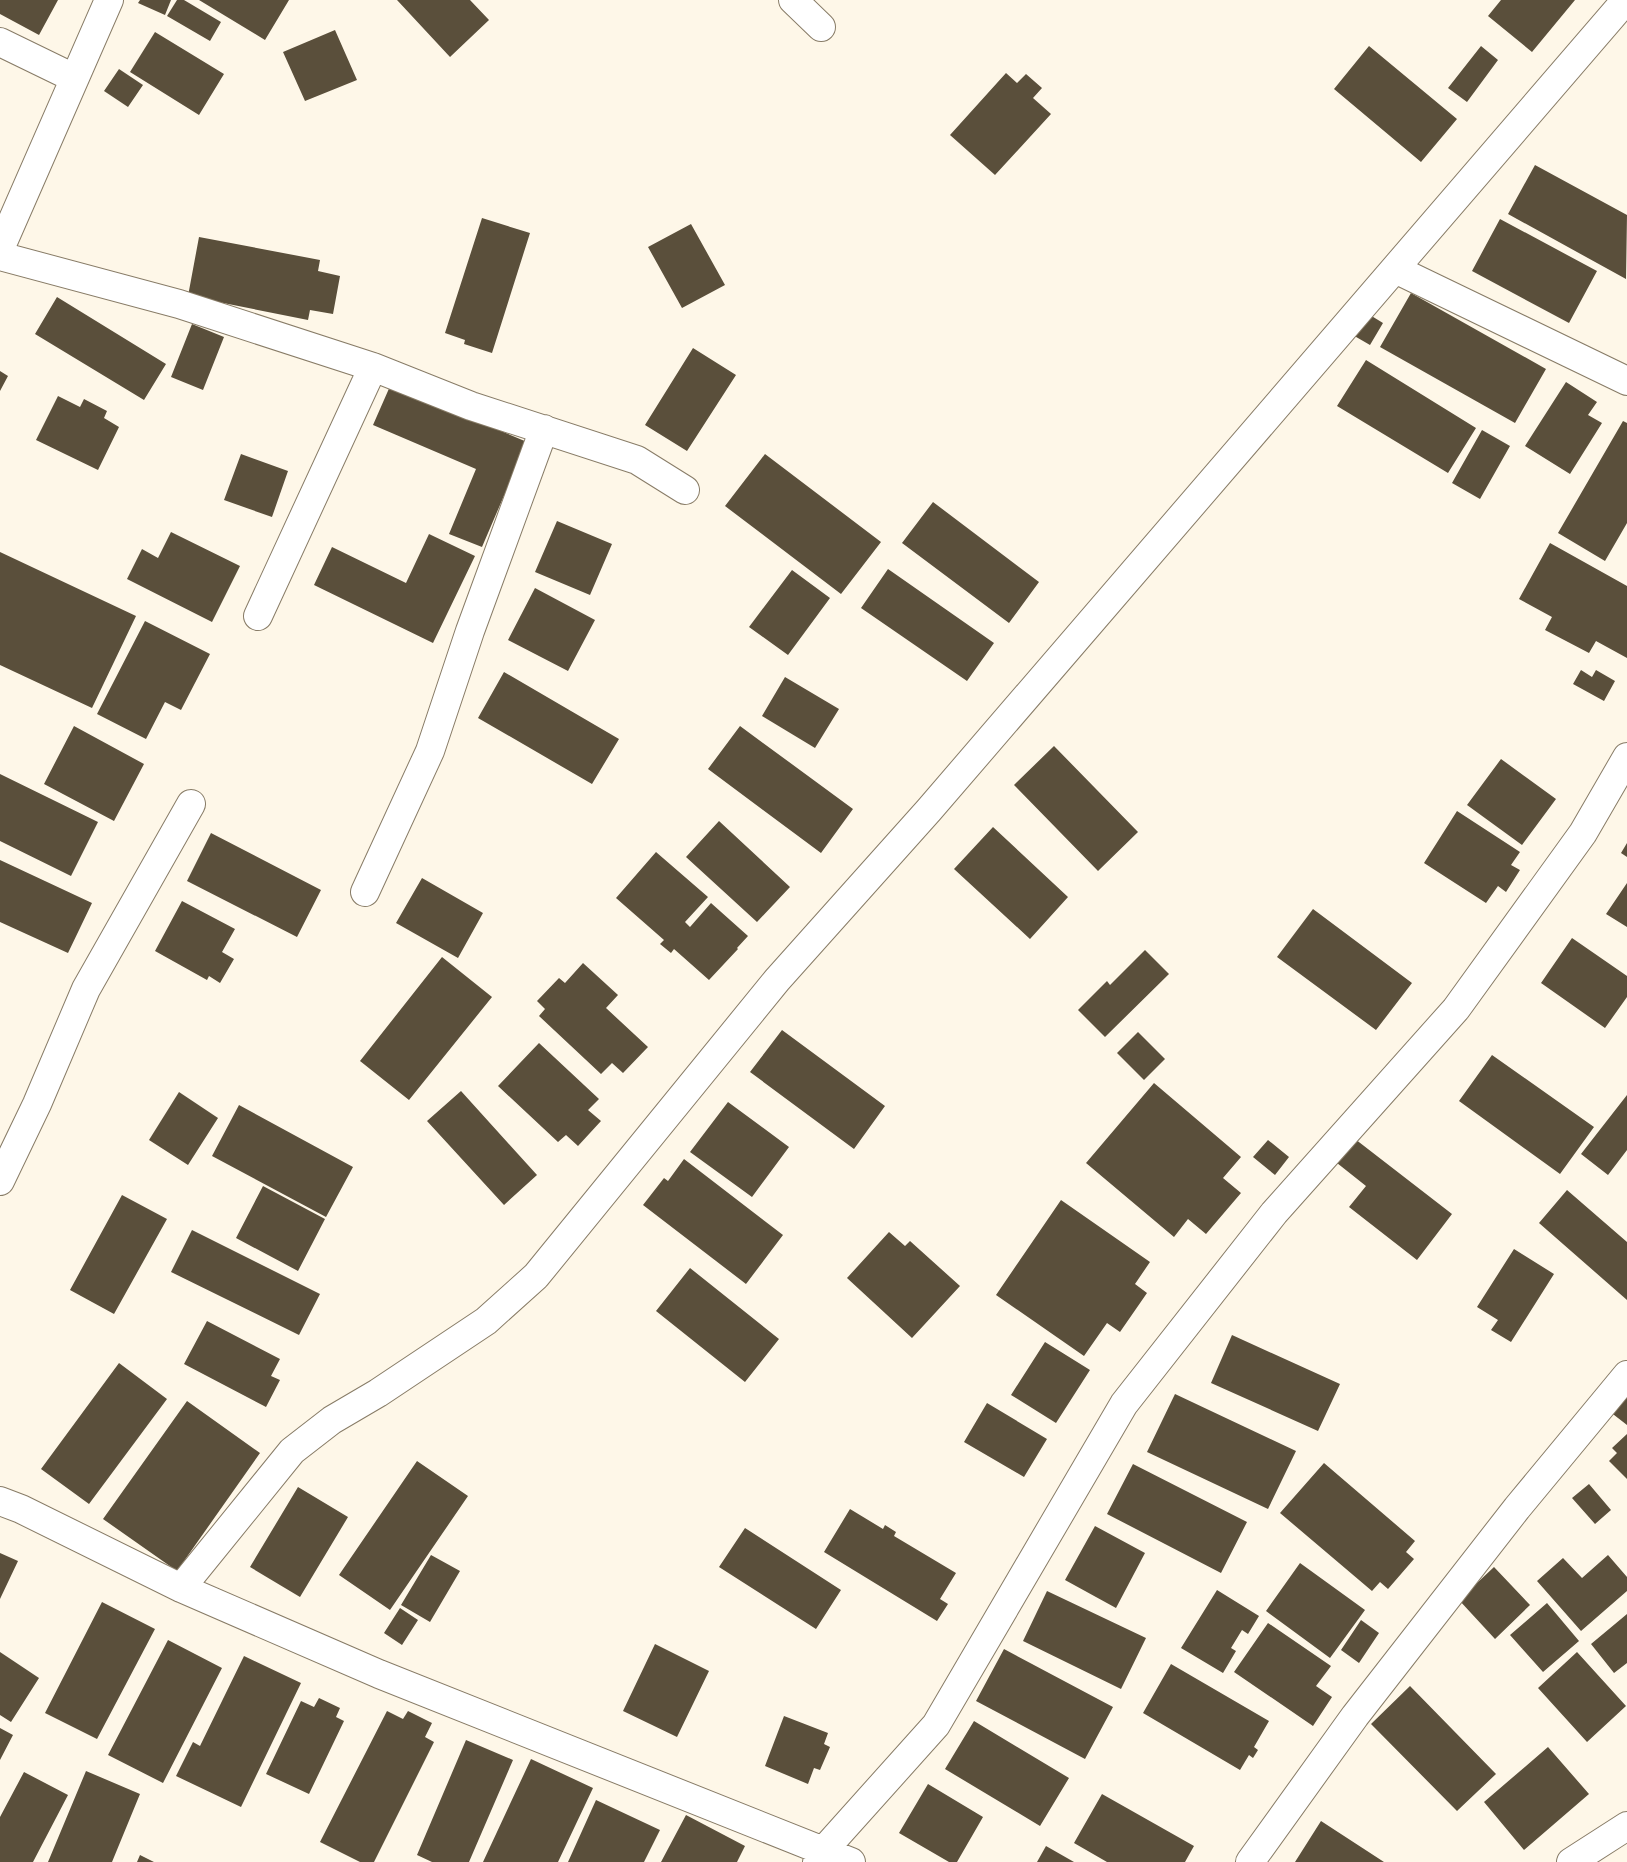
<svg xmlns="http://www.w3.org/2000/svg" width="1627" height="1862" viewBox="0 0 1627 1862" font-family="'Open Sans',sans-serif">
<rect width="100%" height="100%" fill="#fef7e8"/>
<!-- building -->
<path fill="#5a4f3b" d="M0,0H58L39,35L0,14Z
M140,0H171L165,15L138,3Z
M177,0H184L221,22L210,41L167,16Z
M199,0H289L265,40Z
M397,0H470L489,20L450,57Z
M1501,0H1575L1532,52L1488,16Z
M335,30L357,80L305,101L283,52Z
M155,32L224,74L199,115L130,72Z
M1369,46L1457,119L1421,162L1334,89Z
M1481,46L1498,60L1467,102L1448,88Z
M119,69L143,85L128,107L104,91Z
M1006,73L1017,83L1026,74L1042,88L1033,98L1051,114L995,175L950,135Z
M1535,165L1627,215L1626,279L1508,214Z
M482,218L530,233L492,353L464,344L465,340L445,333Z
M1500,219L1597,271L1569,323L1472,271Z
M691,224L725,285L682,308L648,247Z
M199,237L320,260L318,271L340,276L333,314L310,310L308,320L188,296Z
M1411,293L1546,369L1515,423L1380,347Z
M57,297L166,364L144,400L35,334Z
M1365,312L1383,323L1370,345L1351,334Z
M192,324L224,337L203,390L171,377Z
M693,348L736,375L687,451L645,425Z
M1366,360L1476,428L1448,473L1337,406Z
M0,371L8,376L0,391Z
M1566,382L1597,402L1588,415L1602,423L1570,474L1525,446Z
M391,384L527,442L482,547L449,534L476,469L373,425Z
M58,396L80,407L84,399L107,411L104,418L119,427L98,470L36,440Z
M1623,421L1627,423V523L1605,561L1558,533Z
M1482,430L1510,446L1480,499L1452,483Z
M241,454L288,471L272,517L224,500Z
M765,454L881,542L841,594L725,506Z
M933,502L1039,582L1009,623L902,543Z
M557,521L612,544L590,595L535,572Z
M171,532L240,566L212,622L127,579L142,549L158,558Z
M429,534L475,556L433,643L314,585L332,547L406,583Z
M1550,543L1627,586V658L1596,641L1589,653L1545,630L1552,617L1519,599Z
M0,552L136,616L92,708L0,665Z
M888,569L994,643L967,681L861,608Z
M792,570L830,598L788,655L749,627Z
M535,588L595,620L568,671L508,640Z
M145,621L210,654L181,710L165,702L146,739L97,714Z
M1581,670L1592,677L1596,670L1615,681L1604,701L1573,684Z
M504,672L619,739L592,784L478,718Z
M785,677L839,709L815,748L762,716Z
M74,726L144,764L114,821L44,784Z
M740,726L853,809L821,853L708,769Z
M1054,746L1138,832L1098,871L1014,785Z
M1501,759L1556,799L1522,845L1467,805Z
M0,774L98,822L71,876L0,841Z
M1457,811L1520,852L1511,865L1520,870L1506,892L1498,886L1486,903L1424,863Z
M719,821L790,887L757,922L686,857Z
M993,827L1068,897L1030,939L954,869Z
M211,833L321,890L297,937L187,881Z
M1627,843V857L1621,853Z
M656,852L708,897L685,922L690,927L711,903L748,936L737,948L738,949L709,980L674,949L671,953L660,944L664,940L616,898Z
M0,860L92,903L68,953L0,922Z
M422,878L483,913L458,958L396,923Z
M1627,883V927L1606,914Z
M182,901L235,929L222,952L234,959L220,983L209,976L207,980L155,951Z
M1313,909L1412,983L1376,1030L1277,957Z
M1572,938L1627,976V997L1605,1028L1541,983Z
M1145,950L1169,974L1105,1037L1078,1010L1107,981L1110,985Z
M442,957L492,997L409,1100L360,1061Z
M583,963L618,995L606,1008L648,1047L623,1073L612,1063L601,1074L539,1016L545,1009L537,1001L559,978L565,983Z
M782,1030L885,1106L854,1149L750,1072Z
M1138,1032L1165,1059L1144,1080L1117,1053Z
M539,1043L599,1099L588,1110L601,1121L578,1146L566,1135L558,1142L498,1086Z
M1492,1055L1594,1127L1560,1174L1459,1101Z
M1154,1083L1241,1157L1223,1178L1241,1193L1206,1234L1188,1219L1174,1237L1086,1163Z
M461,1091L537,1175L504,1205L427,1121Z
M179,1092L218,1118L188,1165L149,1140Z
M1627,1095V1150L1608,1175L1581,1154Z
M728,1102L789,1147L752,1197L690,1152Z
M239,1105L353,1167L326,1217L212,1156Z
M1355,1139L1452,1214L1417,1260L1349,1207L1366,1186L1337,1163Z
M1268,1140L1289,1157L1275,1175L1253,1157Z
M684,1159L783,1235L746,1284L643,1205L664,1178L668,1181Z
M263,1186L325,1219L298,1271L236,1238Z
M1567,1190L1627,1242V1300L1539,1223Z
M122,1195L167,1219L114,1314L70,1290Z
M1061,1200L1150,1262L1135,1284L1147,1293L1120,1332L1107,1323L1084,1356L996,1295Z
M192,1230L320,1294L299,1335L171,1272Z
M889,1232L905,1246L910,1241L960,1286L912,1338L847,1278Z
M1514,1249L1554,1274L1511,1342L1491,1330L1498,1320L1477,1307Z
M690,1268L779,1339L745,1382L656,1311Z
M207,1321L280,1359L271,1376L280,1380L266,1407L184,1364Z
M1232,1335L1340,1384L1318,1431L1211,1383Z
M1045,1342L1090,1370L1056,1423L1011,1395Z
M119,1363L167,1399L89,1504L41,1469Z
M1627,1387V1425L1609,1411Z
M1175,1394L1296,1451L1268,1509L1147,1452Z
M187,1401L260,1453L177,1571L103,1519Z
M987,1403L1047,1439L1024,1477L964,1442Z
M1627,1434V1479L1609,1461L1617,1453L1612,1448Z
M417,1461L468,1496L390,1610L339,1575Z
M1324,1463L1415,1541L1406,1552L1414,1559L1388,1589L1380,1582L1372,1591L1280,1513Z
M1133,1464L1247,1522L1221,1573L1107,1514Z
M1589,1484L1611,1510L1595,1524L1572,1498Z
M298,1487L348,1517L300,1597L250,1567Z
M850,1509L883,1529L885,1525L896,1532L894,1536L956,1573L940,1599L948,1604L937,1621L824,1552Z
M1095,1526L1145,1553L1116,1608L1065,1580Z
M745,1528L841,1590L816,1629L719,1567Z
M0,1553L18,1561L0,1599Z
M431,1555L460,1571L430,1622L401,1605Z
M1608,1555L1627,1577V1591L1581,1631L1537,1581L1563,1558L1582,1578Z
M1300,1563L1365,1610L1330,1658L1266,1611Z
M1494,1567L1530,1605L1495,1639L1459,1600Z
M1217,1590L1259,1616L1248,1634L1242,1630L1231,1648L1236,1651L1223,1673L1181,1648Z
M1047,1591L1146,1638L1121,1689L1023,1641Z
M102,1602L155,1629L97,1739L45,1713Z
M1547,1603L1579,1641L1543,1672L1510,1635Z
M400,1608L418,1620L402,1645L384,1633Z
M1627,1614V1663L1614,1673L1591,1644Z
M1361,1620L1379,1633L1359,1663L1341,1650Z
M1268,1623L1331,1666L1316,1686L1332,1697L1313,1726L1234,1672Z
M168,1640L222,1668L163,1783L108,1755Z
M655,1644L709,1671L677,1737L623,1711Z
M1004,1649L1113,1707L1085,1759L976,1701Z
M0,1652L39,1678L11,1722L0,1715Z
M1577,1652L1626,1706L1587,1742L1538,1688Z
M244,1656L301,1683L241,1807L176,1776L193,1742L200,1746Z
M1171,1664L1269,1721L1254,1747L1258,1750L1253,1758L1249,1755L1240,1770L1143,1713Z
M1410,1686L1496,1774L1457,1811L1371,1724Z
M319,1698L340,1708L336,1717L344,1721L309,1794L266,1774L301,1701L314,1707Z
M387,1711L403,1719L408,1711L432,1723L425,1737L434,1742L374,1862H360L320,1842Z
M784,1716L828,1733L824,1744L830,1747L820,1770L814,1768L808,1784L765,1766Z
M974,1721L1069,1778L1040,1826L945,1769Z
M0,1728L13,1735L0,1760Z
M466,1740L513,1760L469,1862H432L417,1855Z
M1548,1747L1589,1794L1524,1850L1484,1802Z
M531,1759L593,1788L558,1862H483Z
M86,1771L140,1794L112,1862H48Z
M24,1772L68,1795L33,1862H0V1817Z
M928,1784L983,1817L957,1862H949L899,1833Z
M1102,1794L1194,1846L1185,1862H1107L1074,1843Z
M596,1800L660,1830L644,1862H568Z
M686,1815L745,1846L737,1862H661Z
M1321,1821L1384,1862H1295Z
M1046,1846L1074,1862H1037Z
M140,1855L154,1862H137Z"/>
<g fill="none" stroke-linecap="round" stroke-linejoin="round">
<!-- minor casing -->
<g stroke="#887c67" stroke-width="30">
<path id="minor" d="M793,0L821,27
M0,42L74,78
M0,249L109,0
M0,256L179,304L373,367L471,406L637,460L685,490
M1395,269L1627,381
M258,616L373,367
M365,892L430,751L470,631L544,429
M0,1181L37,1104L86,989L191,804
M0,1501L21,1509L181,1588L379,1674L851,1862
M181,1588L292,1451L332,1420L378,1393L486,1321L536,1276L777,980L929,810L1626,0
M817,1862L824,1850L936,1725L1124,1404L1274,1213L1456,1009L1583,833L1627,757
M1250,1862L1355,1716L1517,1508L1627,1375
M1571,1862L1627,1826"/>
</g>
<!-- minor -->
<use href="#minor" stroke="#fff" stroke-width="28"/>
</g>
</svg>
